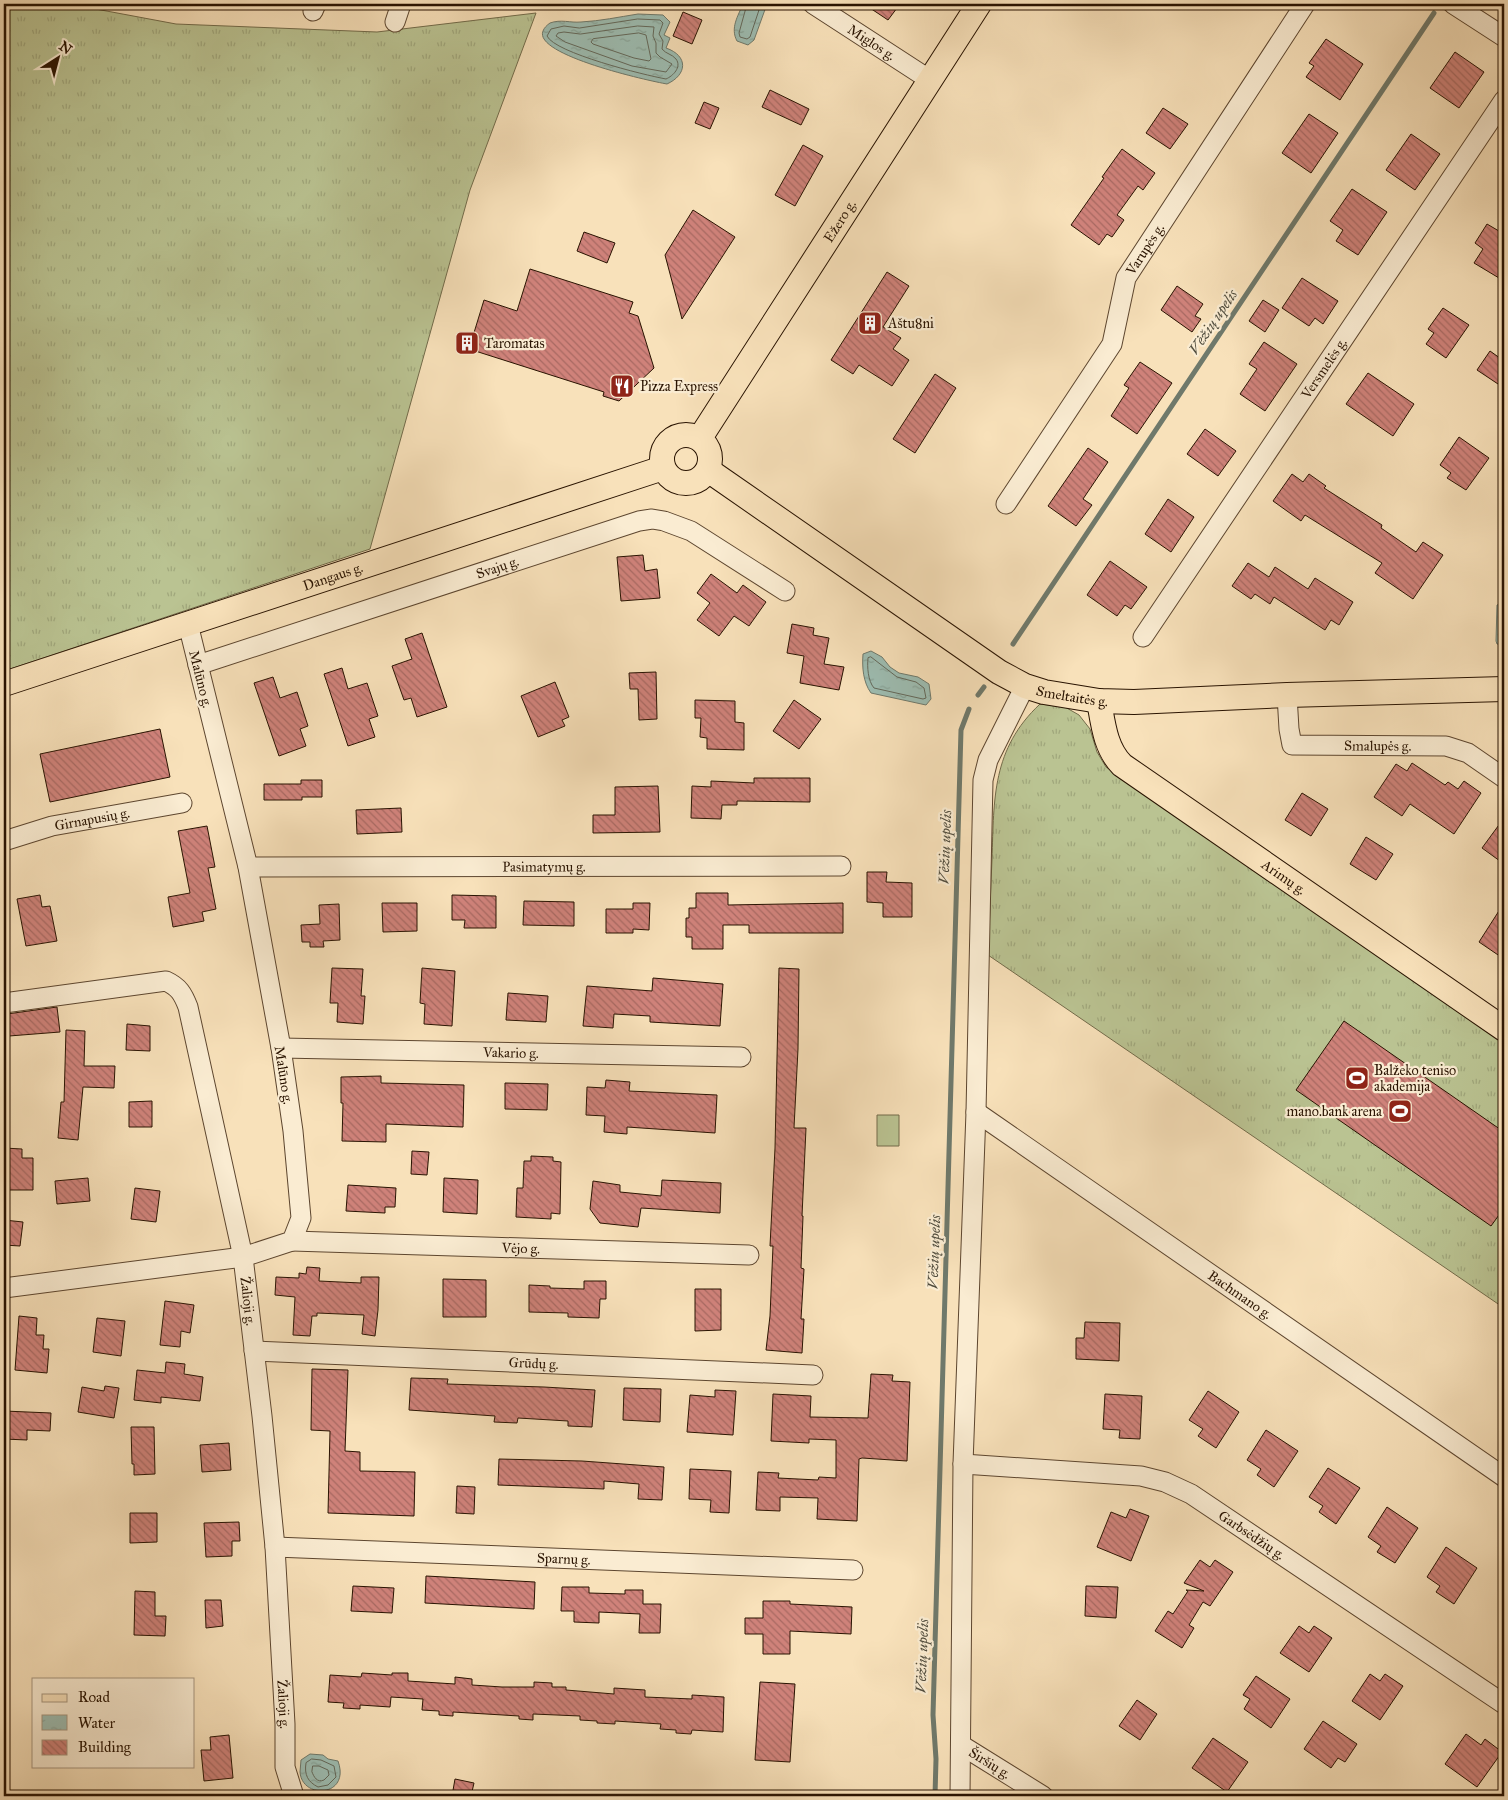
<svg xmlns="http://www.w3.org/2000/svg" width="1508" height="1800" viewBox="0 0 1508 1800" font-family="'IM FELL Great Primer',serif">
<defs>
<pattern id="grass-tufts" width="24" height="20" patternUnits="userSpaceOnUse" patternTransform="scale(1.25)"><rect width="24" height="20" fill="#bac392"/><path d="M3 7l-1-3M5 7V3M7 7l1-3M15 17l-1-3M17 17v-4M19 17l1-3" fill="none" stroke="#a0a77c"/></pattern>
<pattern id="water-ripples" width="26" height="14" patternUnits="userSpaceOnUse" patternTransform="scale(1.25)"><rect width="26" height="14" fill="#9dbdb2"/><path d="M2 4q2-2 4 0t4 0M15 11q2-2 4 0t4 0" fill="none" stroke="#87a297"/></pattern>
<pattern id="building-back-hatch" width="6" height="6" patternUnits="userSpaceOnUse" patternTransform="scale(1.25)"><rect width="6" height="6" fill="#cf827a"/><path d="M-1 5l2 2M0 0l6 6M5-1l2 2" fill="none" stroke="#a86962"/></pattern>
</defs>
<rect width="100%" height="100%" fill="#f8e1ba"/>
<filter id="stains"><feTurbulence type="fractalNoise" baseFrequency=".004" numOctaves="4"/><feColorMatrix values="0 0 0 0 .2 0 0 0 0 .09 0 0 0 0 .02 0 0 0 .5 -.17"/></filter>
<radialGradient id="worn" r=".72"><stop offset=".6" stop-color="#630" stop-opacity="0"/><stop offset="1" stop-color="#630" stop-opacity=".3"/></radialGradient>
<!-- grass -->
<path fill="url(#grass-tufts)" stroke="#726b4a" d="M4,4H69L176,24L377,32L536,13L470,190L370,549L4,671Z
M1040,704L1065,707L1079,715L1090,729L1097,752L1106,767L1504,1041V1308L988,955C989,923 991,891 992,859C994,798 992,749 1040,704Z"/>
<!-- park -->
<path fill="#bac392" stroke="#726b4a" d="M877,1115H899V1146H877Z"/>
<!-- water -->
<path fill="url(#water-ripples)" stroke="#6f796b" d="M743,4H767L754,40L748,45L737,41C730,28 738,16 743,4Z
M638,14L663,15L670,22L664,35L670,38L666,48C689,56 687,75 667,84C649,81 533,55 543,31C544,28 547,25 550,23C561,19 570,23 581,22C600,21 619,17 638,14Z
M1504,602V645L1497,644L1496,641L1497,605Z
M871,651L882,657L890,667L899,673L918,677L929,684L931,699L926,705L871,693C863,682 862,667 863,654Z
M310,1754L323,1755L328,1759L338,1761C351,1797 302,1800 300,1772C300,1768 301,1764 301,1760Z"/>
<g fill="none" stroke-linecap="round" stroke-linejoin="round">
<!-- shore -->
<path stroke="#63685a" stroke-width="1" d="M747,4L739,33L740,37L747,39L750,37L761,4
M638,19L660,20L663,23L659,34L663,41L662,49C666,54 672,54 676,59C682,67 673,76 666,79C644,75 555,53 547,36L551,29L564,26L579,28Z
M638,26L654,27L653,36L656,43V53L660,57L672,64L666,72L632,66L565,42L556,36L558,33L564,32L580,34Z
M639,33L646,35L651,59L649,61L634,58L593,44L591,42L593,39Z
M871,657L897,677L916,682L924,688L926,698L923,699L874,688C868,681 867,667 868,658Z
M312,1759L321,1760L334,1766L336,1777L328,1785L318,1787C308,1782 304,1775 306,1763Z
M313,1766H319L328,1770L329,1775L324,1780C317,1783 314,1777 312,1772Z"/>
<!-- stream -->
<path stroke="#6f796b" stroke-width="5" d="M1013,644L1434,13
M978,695L984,687
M935,1796L936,1759L933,1715L961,730L969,709"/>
</g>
<!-- building -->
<path fill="url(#building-back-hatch)" stroke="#291301" d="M864,4H900L888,20Z
M683,12L702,20L692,44L673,36Z
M1326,39L1363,64L1340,100L1306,77L1314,66L1309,63Z
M1455,52L1484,72L1459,108L1430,88Z
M770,90L809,109L801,125L762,107Z
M704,102L719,108L710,129L695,123Z
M1163,108L1188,124L1170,149L1146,133Z
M1309,114L1338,133L1311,173L1282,153Z
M1411,134L1440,154L1415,190L1386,170Z
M803,145L823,156L795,206L775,195Z
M1122,149L1155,173L1143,190L1138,186L1117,215L1124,220L1112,237L1107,234L1099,245L1071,225L1104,178L1102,177Z
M1352,189L1387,212L1358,255L1336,241L1343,230L1330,221Z
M693,210L735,237L682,319L665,255Z
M1487,224L1504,234V281L1474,263L1483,249L1475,243Z
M584,232L615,243L607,263L577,251Z
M530,269L633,302L629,313L638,316L654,368L619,401L603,396L604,392L469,349L484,300L517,311Z
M887,272L909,286L883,327L901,338L893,349L909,360L892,386L859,365L853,374L831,360Z
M1302,278L1338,301L1323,324L1315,318L1309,326L1282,308Z
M1177,286L1203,304L1195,316L1201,319L1192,332L1161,310Z
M1263,300L1279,310L1265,332L1249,321Z
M1443,308L1469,325L1446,358L1426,344L1434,333L1428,329Z
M1264,342L1297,364L1265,411L1240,394L1257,369L1249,364Z
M1490,351L1504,361V388L1477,370Z
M1140,362L1172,383L1137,434L1111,416L1129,388L1124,385Z
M1368,373L1414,404L1393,436L1346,404Z
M935,374L956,388L915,453L893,439Z
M1205,429L1236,451L1218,476L1187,454Z
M1459,437L1489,458L1466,490L1447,478L1451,473L1440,465Z
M1088,448L1108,462L1083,499L1092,505L1076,526L1048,506Z
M1292,474L1303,482L1309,474L1326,486L1324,488L1382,525L1381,528L1416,552L1423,542L1443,555L1413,599L1375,573L1382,563L1305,515L1301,521L1273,501Z
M1168,499L1194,517L1171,552L1145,534Z
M643,555L645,571L657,569L660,598L621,601L617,557Z
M1110,561L1147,587L1131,609L1125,605L1117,616L1087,595Z
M1248,563L1269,577L1275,567L1308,589L1315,578L1353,602L1339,625L1331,620L1325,630L1274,597L1270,604L1255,594L1251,599L1232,586Z
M711,574L737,593L743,585L766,602L749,626L734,616L719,636L697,620L710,603L697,593Z
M792,624L814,628L813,635L829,638L824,664L844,667L839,690L800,683L804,656L787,653Z
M422,633L447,707L417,717L411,698L404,700L392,666L412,659L405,639Z
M342,668L348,689L367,683L378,716L369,719L375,737L348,746L324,674Z
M656,672L657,719L639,720L638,689H630L629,673Z
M273,677L280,698L297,692L308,726L300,729L306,746L279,756L254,683Z
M555,682L569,717L562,720L565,726L538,737L521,696Z
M695,700L735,701V722L744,723V750L707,749V738L700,737L701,718H695Z
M794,700L821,719L799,749L773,731Z
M160,729L170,777L50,802L40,754Z
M1412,763L1445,785L1448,782L1458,789L1464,781L1481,793L1454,834L1410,804L1402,816L1374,797L1396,764L1407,771Z
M754,778H810V802L737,801V805H722L721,819L691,818L692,786L711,787V781L754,783Z
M301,780H322V797H302V800H264V784H301Z
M658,786L660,832L593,833V815H615V787Z
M1302,793L1328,809L1311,836L1285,820Z
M401,808L402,832L357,834L356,810Z
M1504,818V864L1482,848Z
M207,826L215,867L208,868L216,909L202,912L204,921L173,927L168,897L190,893L178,831Z
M1366,837L1393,854L1376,880L1350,864Z
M867,872H887L886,882L912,883V917H883V903L867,902Z
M696,893H728V905L843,903V933H749V925H723V949H692V937H686V918H689V908H696Z
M40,895L42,907L50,906L57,941L26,946L17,899Z
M452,895L496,896V928H464L465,920H452Z
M524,901L574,902V926L523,925Z
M382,903H417V931L383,932Z
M633,903H650L649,930L633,929V933H606V909H633Z
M1504,903V959L1479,942Z
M339,904L340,940L323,941L324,947H310V942H302L301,925L320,924L319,905Z
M332,968L363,969L361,996H365L363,1024L337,1022L338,1003H330Z
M422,968L455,971L452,1026L424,1024L425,1004L420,1003Z
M779,968L799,969L798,1049L794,1128H806L802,1216H803L801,1268L804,1269L801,1319H804L802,1353L766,1350L770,1316L773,1246H770L775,1148Z
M653,978L723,984L720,1026L650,1022V1016L614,1014L613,1028L583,1026L587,986L652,991Z
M508,993L548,996L546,1022L506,1020Z
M57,1007L60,1032L9,1036L7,1014Z
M1344,1021L1504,1132V1208L1491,1226L1296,1090Z
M127,1024L150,1026V1051L126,1050Z
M66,1030L85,1031L84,1066H115L114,1088L83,1087L78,1140L58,1138L61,1102H64Z
M381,1076V1083L464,1085L463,1127L386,1124V1142L342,1141L343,1103H341V1077Z
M606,1080L630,1082L629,1091L717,1095L715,1133L627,1127V1134L604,1132L605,1116L586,1115L587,1087L605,1088Z
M505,1083L548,1084L547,1110L505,1109Z
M152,1101V1127H129V1102Z
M4,1148L22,1149V1158H33V1190H4Z
M412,1151L429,1152L427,1175L411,1174Z
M531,1156L553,1157V1161L561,1162L560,1214L551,1213V1219L516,1217L517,1188H523L524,1161H531Z
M88,1178L90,1201L57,1204L55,1181Z
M444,1178L478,1180L477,1214L443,1212Z
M662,1180L721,1183L720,1213L641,1208L638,1227L600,1223L590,1209L593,1181L620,1185V1192L661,1196Z
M348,1185L396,1188L395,1207H385V1213L346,1211Z
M135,1188L160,1191L156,1222L131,1219Z
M4,1220L23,1222L20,1246L4,1245Z
M307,1267L320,1268L319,1281L361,1283V1277H379L378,1310L375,1336L362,1334L364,1315L317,1313V1316H312L310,1336L293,1335L295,1297L275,1295L276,1277L299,1278V1273L306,1274Z
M443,1279L486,1280V1317H443Z
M584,1281H606V1299H600L599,1318L568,1317V1313L529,1312V1285L550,1286V1288L584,1289Z
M695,1289H721V1330L695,1331Z
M165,1301L194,1305L190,1333L181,1331L180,1347L160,1345Z
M19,1316L37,1318L36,1335H44L43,1349H49L47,1373L15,1370Z
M97,1318L125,1321L121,1356L93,1352Z
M1085,1322L1120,1323L1119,1361L1076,1359V1338H1084Z
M166,1362L185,1364L184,1374L203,1377L200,1401L161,1397V1403L134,1400L137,1370L165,1373Z
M312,1369L348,1370L345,1451L360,1452V1471L415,1472L414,1516L328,1513L330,1431L311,1430Z
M871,1374L893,1375L892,1381L910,1382L907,1461L862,1458L859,1459L857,1521L817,1519L818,1498L780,1497V1511L756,1510L758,1472L779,1473L778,1478L818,1480L819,1477L836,1478V1440L809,1439V1443L771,1441L773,1394L811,1396L810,1417L868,1418Z
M411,1378L448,1379L447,1384L544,1387L595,1390L592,1427L568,1426V1421L518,1418L517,1423L494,1422L495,1416L409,1410Z
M105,1386L119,1388L114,1418L78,1412L82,1387L104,1391Z
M624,1388L661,1389L660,1422L623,1420Z
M715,1390L736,1391L733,1435L687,1432L690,1395L715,1397Z
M1208,1391L1239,1412L1216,1448L1198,1436L1203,1429L1189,1420Z
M1105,1394L1142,1396L1140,1439L1119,1438L1120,1430L1103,1429Z
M4,1411L51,1413L50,1431L27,1430V1440L4,1439Z
M131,1427H154L155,1474L134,1475V1464H132Z
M1266,1430L1298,1451L1274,1487L1257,1475L1261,1469L1247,1460Z
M229,1443L231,1470L202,1472L200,1445Z
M499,1459L582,1461L664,1467L662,1500L638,1499L639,1484L604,1481V1489L498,1485Z
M1328,1468L1360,1488L1336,1524L1319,1512L1323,1506L1309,1497Z
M690,1469L731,1471L729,1513L710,1512L711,1500L689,1499Z
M457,1486L475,1487L474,1514L456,1513Z
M1387,1507L1418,1528L1395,1563L1377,1552L1381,1546L1368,1537Z
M1130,1509L1149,1516L1131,1561L1097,1547L1111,1512L1126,1518Z
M130,1513H157V1542L130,1543Z
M239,1522L240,1541H232V1556L206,1557L204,1523Z
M1446,1547L1477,1568L1454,1604L1436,1592L1440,1586L1427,1577Z
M1200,1560L1210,1567L1215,1560L1233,1572L1210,1606L1203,1602L1189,1625L1194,1628L1182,1648L1155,1631L1168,1611L1173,1614L1188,1591L1186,1590L1204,1591L1184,1583Z
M426,1576L535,1582L534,1609L425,1603Z
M353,1586L394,1588L392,1613L351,1611Z
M1086,1586L1118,1587L1116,1618L1085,1616Z
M562,1587H589V1593L625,1594V1590H643V1604H661L660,1633H639L640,1614L599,1612V1623L574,1622V1611H561Z
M135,1591L155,1592V1616H166L165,1636L134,1635Z
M205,1600H221L223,1626L206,1628Z
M763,1601H790V1604L852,1607L851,1634L790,1631V1654H763V1634H745V1618H763Z
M1299,1626L1309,1633L1314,1626L1332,1638L1309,1672L1280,1653Z
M362,1673L392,1675V1673H408V1681L455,1684V1677L472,1679V1685L502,1687H534V1682L552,1683V1687H566V1690L614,1694V1688L645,1690V1697L692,1699V1695L724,1697L723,1732L692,1730L691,1734L676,1733V1730L660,1729L661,1724L615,1721V1724L597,1723V1721L580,1720V1716L533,1714V1720L519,1719V1716L453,1712V1716L439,1715V1711L422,1710L423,1699L391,1697L390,1707L360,1705V1709L343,1708L344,1703L328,1702L330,1675L361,1677Z
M1370,1674L1380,1681L1385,1674L1403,1686L1380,1720L1352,1701Z
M1256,1676L1290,1699L1271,1728L1244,1709L1250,1699L1243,1695Z
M760,1682L795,1684L790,1762L755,1760Z
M1137,1700L1157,1714L1140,1740L1119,1726Z
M1323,1721L1357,1744L1345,1762L1338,1758L1331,1768L1304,1749Z
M1466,1734L1481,1745L1485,1739L1502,1752L1477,1787L1445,1764Z
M229,1735L233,1778L204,1781L201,1750H211L210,1737Z
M1213,1738L1248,1762L1227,1792L1192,1768Z
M455,1779L474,1783L471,1796H452Z"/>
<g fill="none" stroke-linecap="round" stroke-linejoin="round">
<!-- minor casing -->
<g stroke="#5d462f" stroke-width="21">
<g id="minor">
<path id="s1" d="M813,4L930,80"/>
<path d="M1453,4L1504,37"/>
<path d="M313,11L316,4"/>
<path d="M395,22L401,4"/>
<path id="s2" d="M1006,504L1112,344L1126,278L1305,4"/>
<path id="s3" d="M1143,637L1504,100"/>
<path id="s4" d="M198,665L639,521L652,519L664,521L691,531L785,591"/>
<path id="s5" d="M1287,695L1289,729L1292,745L1446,746L1468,753L1504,778"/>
<path id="s6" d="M4,841L52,826L182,803"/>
<path id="s7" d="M248,867L841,866"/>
<path id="s8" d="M4,1003L166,981C179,987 183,994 188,1007L243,1257L262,1416L275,1547L285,1724V1767L294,1796"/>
<path id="s9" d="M281,1048L741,1057"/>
<path id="s10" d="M976,1112L1504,1477"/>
<path id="s11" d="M292,1241L749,1255"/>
<path d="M4,1288L243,1257L292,1241L301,1218L293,1131L281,1048L248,867L188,624"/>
<path id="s12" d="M254,1351L813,1375"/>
<path id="s13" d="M963,1464L1141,1476L1165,1482L1191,1494L1504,1704"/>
<path id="s14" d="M275,1547L853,1570"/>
<path id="s15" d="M961,1745L1043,1796"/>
<path d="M960,1796L963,1464L976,1112L983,780L988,760L1025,686"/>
</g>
</g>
<!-- major casing -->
<g stroke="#291301" stroke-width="26">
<g id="major">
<circle cx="686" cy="459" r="24"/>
<path id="s16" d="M700,438L979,4"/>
<path id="s17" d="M708,470L999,672L1025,686L1044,692L1099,701L1134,702L1287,695L1504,689"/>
<path id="s18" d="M4,684L663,468"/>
<path id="s19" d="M1099,701C1103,723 1105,748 1122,765L1504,1029"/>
</g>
</g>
<!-- minor -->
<use href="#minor" stroke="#faecd2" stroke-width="19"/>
<!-- major -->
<use href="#major" stroke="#f8e1ba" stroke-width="24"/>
</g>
<!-- icons -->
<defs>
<g id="building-square" transform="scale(1.25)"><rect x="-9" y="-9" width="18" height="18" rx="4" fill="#8f2418" stroke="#faecd2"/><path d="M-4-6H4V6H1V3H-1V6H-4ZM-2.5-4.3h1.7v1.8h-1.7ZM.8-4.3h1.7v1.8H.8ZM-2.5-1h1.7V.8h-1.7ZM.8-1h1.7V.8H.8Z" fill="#fff"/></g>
<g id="restaurant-square" transform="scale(1.25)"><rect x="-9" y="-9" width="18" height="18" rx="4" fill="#8f2418" stroke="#faecd2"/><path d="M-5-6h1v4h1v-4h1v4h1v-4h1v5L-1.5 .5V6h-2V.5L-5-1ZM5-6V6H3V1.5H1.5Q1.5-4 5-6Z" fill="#fff"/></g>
<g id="stadium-square" transform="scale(1.25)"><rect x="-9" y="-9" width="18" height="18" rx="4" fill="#8f2418" stroke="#faecd2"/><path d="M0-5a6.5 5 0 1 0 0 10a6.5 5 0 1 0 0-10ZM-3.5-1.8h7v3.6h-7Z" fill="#fff"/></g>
</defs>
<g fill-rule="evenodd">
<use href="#building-square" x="870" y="323"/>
<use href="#building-square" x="467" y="343"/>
<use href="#restaurant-square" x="622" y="386"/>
<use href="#stadium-square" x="1357" y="1078"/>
<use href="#stadium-square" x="1400" y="1111"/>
</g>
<g text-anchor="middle" stroke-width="4.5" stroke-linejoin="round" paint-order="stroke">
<!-- street labels -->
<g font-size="14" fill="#291301" stroke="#faecd2">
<text dy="5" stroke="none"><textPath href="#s1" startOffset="70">Miglos g.</textPath></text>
<text dy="5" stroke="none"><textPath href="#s16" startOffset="258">Ežero g.</textPath></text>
<text dy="5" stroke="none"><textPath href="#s2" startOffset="294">Varupės g.</textPath></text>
<text dy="5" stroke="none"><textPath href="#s3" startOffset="324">Versmelės g.</textPath></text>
<text dy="5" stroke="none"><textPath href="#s4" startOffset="315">Svajų g.</textPath></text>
<text dy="5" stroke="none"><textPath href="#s18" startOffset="346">Dangaus g.</textPath></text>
<text transform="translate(201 679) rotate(76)" y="5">Malūno g.</text>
<text dy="5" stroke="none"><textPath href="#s17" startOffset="432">Smeltaitės g.</textPath></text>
<text dy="5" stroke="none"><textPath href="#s5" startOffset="136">Smalupės g.</textPath></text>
<text dy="5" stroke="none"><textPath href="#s6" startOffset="91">Girnapusių g.</textPath></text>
<text dy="5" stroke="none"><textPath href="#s7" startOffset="296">Pasimatymų g.</textPath></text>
<text dy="5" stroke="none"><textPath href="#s19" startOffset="266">Arimų g.</textPath></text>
<text dy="5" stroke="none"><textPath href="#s9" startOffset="230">Vakario g.</textPath></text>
<text transform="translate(284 1075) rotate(81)" y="5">Malūno g.</text>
<text dy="5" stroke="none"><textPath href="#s11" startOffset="229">Vėjo g.</textPath></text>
<text dy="5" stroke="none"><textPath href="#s10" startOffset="321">Bachmano g.</textPath></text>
<text dy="5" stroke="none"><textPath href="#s8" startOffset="499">Žalioji g.</textPath></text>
<text dy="5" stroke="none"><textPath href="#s12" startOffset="280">Grūdų g.</textPath></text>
<text dy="5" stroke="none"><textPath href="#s13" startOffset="305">Garbsėdžių g.</textPath></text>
<text dy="5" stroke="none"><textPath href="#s14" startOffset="289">Sparnų g.</textPath></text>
<text dy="5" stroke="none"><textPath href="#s8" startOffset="904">Žalioji g.</textPath></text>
<text dy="5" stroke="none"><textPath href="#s15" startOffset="34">Širšių g.</textPath></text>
</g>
<!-- poi labels -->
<g font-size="14" fill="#291301" stroke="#faecd2" text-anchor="start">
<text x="888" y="328">Aštu8ni</text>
<text x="484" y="348">Taromatas</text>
<text x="640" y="391">Pizza Express</text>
<text x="1374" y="1075">Balžeko teniso<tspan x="1374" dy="16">akademija</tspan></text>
<text x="1382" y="1116" text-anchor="end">mano.bank arena</text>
</g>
<!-- water labels -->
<g font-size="15" font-style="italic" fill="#524e3f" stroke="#faecd2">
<text transform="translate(1213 322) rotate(-56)" y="5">Vėžių upelis</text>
<text transform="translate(945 847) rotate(-88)" y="5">Vėžių upelis</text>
<text transform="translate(934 1252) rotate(-88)" y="5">Vėžių upelis</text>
<text transform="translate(922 1656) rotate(-88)" y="5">Vėžių upelis</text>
</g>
</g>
<!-- margin -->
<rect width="1508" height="1800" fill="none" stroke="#f8e1ba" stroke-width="20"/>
<rect x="5" y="5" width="1498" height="1790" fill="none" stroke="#291301" stroke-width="2.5"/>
<rect x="10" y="10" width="1488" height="1780" fill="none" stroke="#291301"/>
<!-- legend -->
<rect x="32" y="1678" width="162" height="90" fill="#faecd2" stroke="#a6957e"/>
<rect x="42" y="1694" width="25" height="8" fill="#f8e1ba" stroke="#a6957e"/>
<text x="78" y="1702" font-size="15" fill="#291301">Road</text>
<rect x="42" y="1715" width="25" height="15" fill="url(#water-ripples)" stroke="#a6957e"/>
<text x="78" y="1728" font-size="15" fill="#291301">Water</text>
<rect x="42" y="1740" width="25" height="15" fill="url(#building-back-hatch)" stroke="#a6957e"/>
<text x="78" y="1752" font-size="15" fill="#291301">Building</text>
<!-- north arrow -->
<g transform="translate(58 58) rotate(36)" stroke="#faecd2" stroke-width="4" paint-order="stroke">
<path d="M0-4L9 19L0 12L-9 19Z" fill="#291301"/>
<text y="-8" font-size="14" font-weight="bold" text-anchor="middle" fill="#291301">N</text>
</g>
<rect width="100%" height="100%" filter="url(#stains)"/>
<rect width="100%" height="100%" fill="url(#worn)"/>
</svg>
